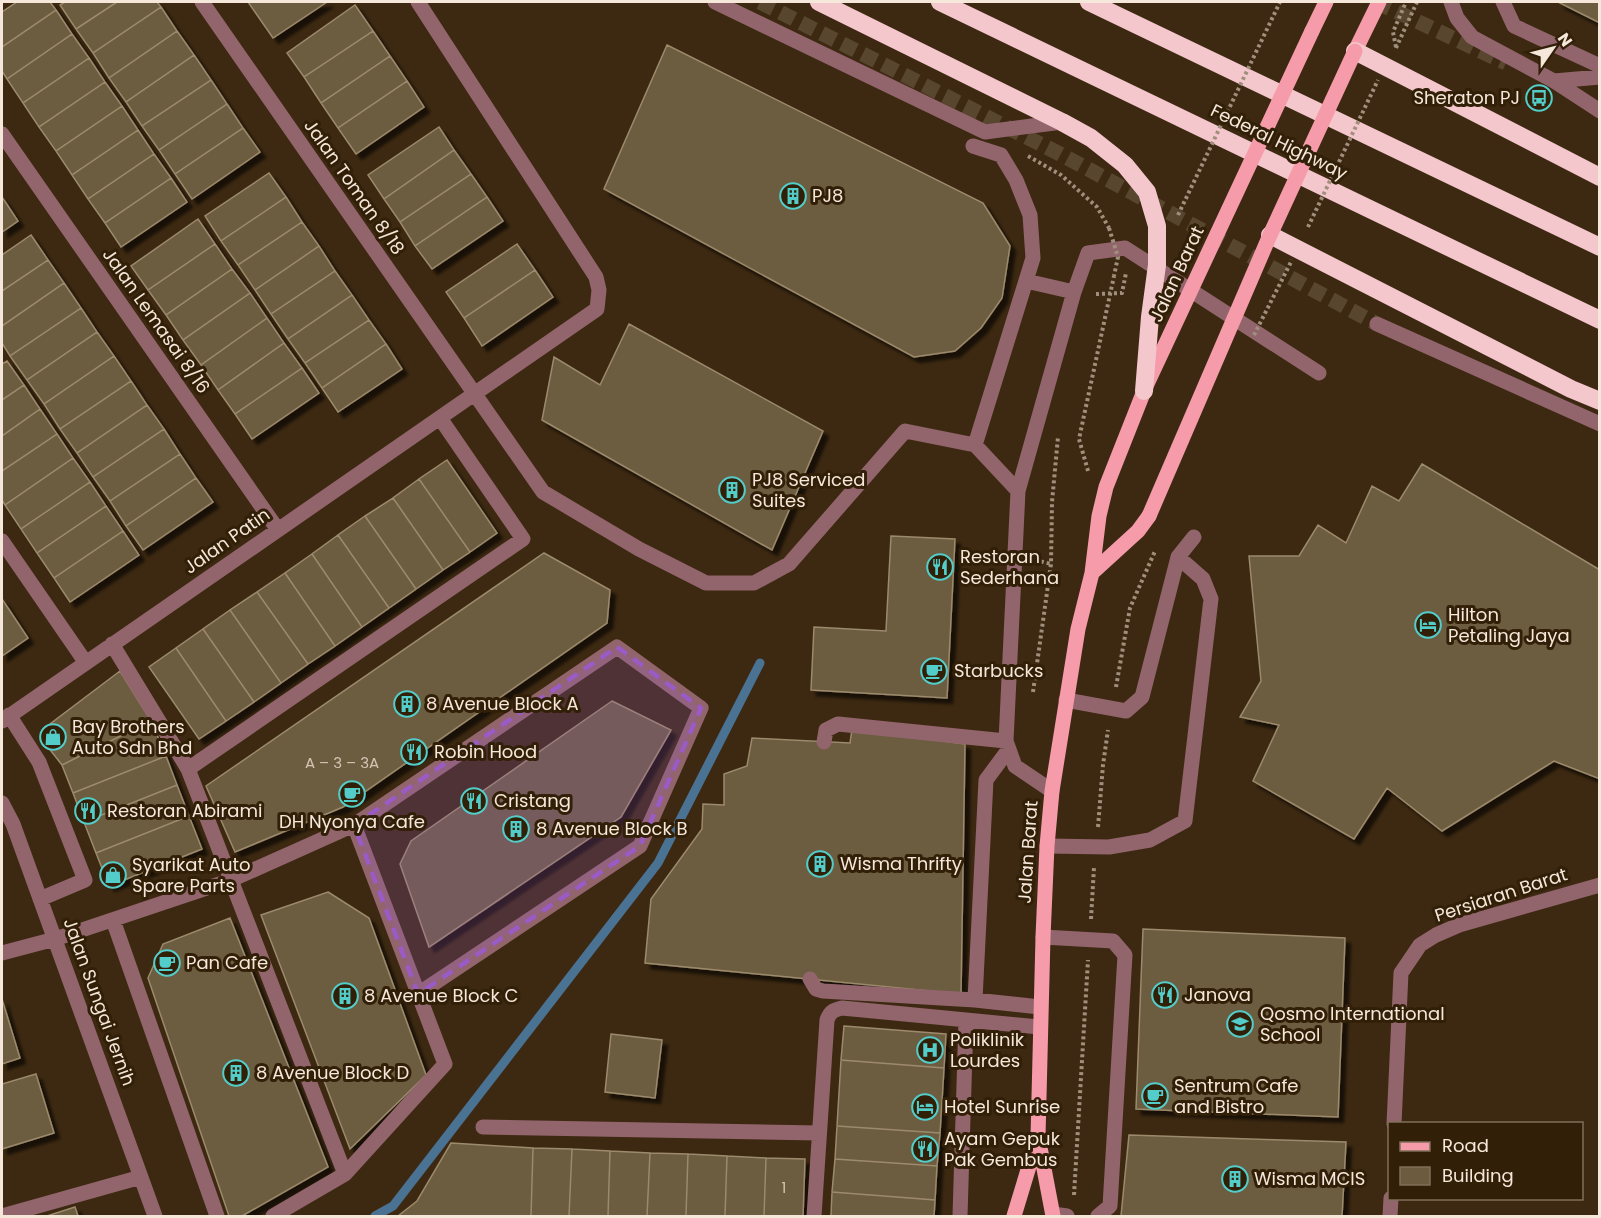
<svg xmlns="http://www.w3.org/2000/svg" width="1601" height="1218" viewBox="0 0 1601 1218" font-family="Poppins,sans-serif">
<defs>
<filter id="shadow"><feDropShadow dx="5.5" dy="5.5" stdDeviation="1.5" flood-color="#0009"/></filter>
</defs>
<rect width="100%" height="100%" fill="#3d2911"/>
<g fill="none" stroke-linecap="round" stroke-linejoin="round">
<!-- stream -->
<path stroke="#4a7293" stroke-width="9" d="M375,1216L393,1206L658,863L760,663"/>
</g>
<!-- building -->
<path fill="#6c5b3f" stroke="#9c8a6c" stroke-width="1.5" filter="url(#shadow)" d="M17,2H50L56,10L2,47V12Z
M65,2H117L76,29L60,5Z
M117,2H157L161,7L93,53L76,29Z
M248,2H327L273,38Z
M1558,2H1600V23Z
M355,5L373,31L304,77L287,53Z
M161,7L177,31L109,78L93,53Z
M56,10L72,34L7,79L2,71V47Z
M177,31L194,55L126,102L109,78Z
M373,31L390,56L321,103L304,77Z
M72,34L89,58L23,103L7,79Z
M667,45L983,203L1010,246L1002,298L981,328L955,351L914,357L604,189Z
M194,55L211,80L142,126L126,102Z
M390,56L407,81L338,128L321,103Z
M89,58L105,82L39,127L23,103Z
M211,80L227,104L159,150L142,126Z
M407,81L424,107L356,154L338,128Z
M105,82L122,106L56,151L39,127Z
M227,104L243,128L175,174L159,150Z
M122,106L138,130L72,175L56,151Z
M439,127L454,150L384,199L368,175Z
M243,128L260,152L192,199L175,174Z
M138,130L154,154L88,199L72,175Z
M454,150L471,174L400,222L384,199Z
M154,154L171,178L105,223L88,199Z
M269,173L286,197L221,241L205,216Z
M471,174L487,197L415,246L400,222Z
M171,178L187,202L121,247L105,223Z
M2,197L18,221L2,232Z
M286,197L302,222L238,265L221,241Z
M487,197L503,221L432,269L415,246Z
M198,219L215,244L148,290L131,266Z
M302,222L319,246L255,290L238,265Z
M31,235L48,260L2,291V255Z
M215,244L232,269L166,315L148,290Z
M517,244L535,270L464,318L446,292Z
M319,246L335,271L271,314L255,290Z
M48,260L64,283L2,326V291Z
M232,269L250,293L183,340L166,315Z
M535,270L553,297L482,346L464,318Z
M335,271L352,295L288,339L271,314Z
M64,283L81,308L10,356L2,343V326Z
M250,293L267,318L201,365L183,340Z
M352,295L369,320L305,363L288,339Z
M81,308L97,332L27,380L10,356Z
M267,318L284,343L218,390L201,365Z
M369,320L386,344L322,388L305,363Z
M629,324L823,431L772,550L542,420L554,357L600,385Z
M97,332L114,356L44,404L27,380Z
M284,343L302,368L235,414L218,390Z
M386,344L402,369L338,412L322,388Z
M114,356L131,381L60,429L44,404Z
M7,361L24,385L2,400V364Z
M302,368L319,393L252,439L235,414Z
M131,381L147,405L77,453L60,429Z
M24,385L40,409L2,436V400Z
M147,405L164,429L93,477L77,453Z
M40,409L57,434L2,471V436Z
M164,429L180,454L110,501L93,477Z
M57,434L73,458L5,505L2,500V471Z
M180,454L196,478L126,526L110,501Z
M73,458L90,482L21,529L5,505Z
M447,460L497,533L470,552L419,479Z
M1422,464L1600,570V779L1554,761L1442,831L1387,788L1354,839L1253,781L1279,725L1240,717L1261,681L1249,556H1299L1318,525L1346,543L1372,486L1399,501Z
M196,478L213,502L143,550L126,526Z
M419,479L470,552L443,570L393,498Z
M90,482L106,506L37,553L21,529Z
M393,498L443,570L416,589L365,516Z
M106,506L123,531L54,578L37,553Z
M365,516L416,589L389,608L338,535Z
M123,531L139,555L70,602L54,578Z
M338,535L389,608L362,627L312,554Z
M891,536L955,539L947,698L811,690L814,627L886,631Z
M544,553L610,590L607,623L343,807L235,852L206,786Z
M312,554L362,627L335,646L285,573Z
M285,573L335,646L308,664L257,592Z
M257,592L308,664L281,683L230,610Z
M2,599L28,638L2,656Z
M230,610L281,683L254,702L203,629Z
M203,629L254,702L226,721L176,648Z
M176,648L226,721L199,739L149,667Z
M120,671L151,721L62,765L44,742L50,724Z
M612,701L671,730L621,817L429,947L400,864L411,841Z
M151,721L166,756L73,793L62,765Z
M852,729L965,744L961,994L645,963L651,899L702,829L703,804L724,805V774L747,766L752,738L850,743Z
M166,756L177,785L84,822L73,793Z
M177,785L189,816L96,853L84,822Z
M189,816L202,849L109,886L96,853Z
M328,892L369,918L426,1075L350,1149L261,915Z
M230,918L328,1167L242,1216H229L148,978L163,944Z
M1143,929L1345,938L1338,1117L1136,1109Z
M2,999L20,1058L2,1064Z
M844,1026L946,1034L944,1068L841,1060Z
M611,1034L662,1040L655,1098L605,1092Z
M841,1060L944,1068L940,1133L837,1126Z
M36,1074L54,1133L2,1149V1084Z
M837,1126L940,1133L937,1166L835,1159Z
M1129,1135L1346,1142L1342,1216H1121Z
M451,1143L533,1148L531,1216H398L417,1201Z
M533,1148L572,1149L569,1216H531Z
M572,1149L610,1151L608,1216H569Z
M610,1151L650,1153L647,1216H608Z
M650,1153L688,1154L686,1216H647Z
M688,1154L727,1156L725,1216H686Z
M727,1156L766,1158L764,1216H725Z
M766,1158L805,1159L803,1216H764Z
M835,1159L937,1166L935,1200L832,1192Z
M832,1192L935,1200L934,1216H831Z
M75,1207L78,1216H47Z"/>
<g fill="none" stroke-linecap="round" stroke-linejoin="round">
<!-- minor-tunnel -->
<path stroke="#59462f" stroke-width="15" stroke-dasharray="15 8" stroke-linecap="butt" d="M760,2L1060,154L1377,324
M1376,2L1506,63"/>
<!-- path -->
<path stroke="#a08f7d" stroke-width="4" stroke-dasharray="3 3" stroke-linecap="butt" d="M1396,47L1393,32L1406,2
M1396,48L1417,2
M1028,156L1061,175L1097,207L1109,228
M1096,294L1122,293L1126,273
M1088,471L1079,439L1114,276
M1035,560L1051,564
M1116,687L1130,608L1155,551
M1033,692L1051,564L1052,502L1058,437
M1098,827L1103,765L1108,730
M1091,919L1094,867
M1074,1195L1088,960"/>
<!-- minor -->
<path stroke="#92656c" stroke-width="15" d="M202,2L543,492L639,549L706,583H754L789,564L905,431L975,445L1033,258L1030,215L1016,180L1001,155L973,146
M715,2L985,132L1062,122
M1503,2L1514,26L1600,66
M1554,81L1600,77
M2,134L278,530
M1026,281L1074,292
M1377,324L1600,424
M975,445L1018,491
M2,541L86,663
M112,644L188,769L345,1174
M1066,700L1126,711L1142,697L1178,557L1194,537
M9,715L39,762L85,880L40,899
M2,721L597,309L599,290L596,277L418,2
M1006,741L1018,491L1074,292L1088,253L1125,248L1319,373
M824,742L826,730L838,724L1006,741L1015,766L1052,791
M188,769L523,539L440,418
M2,803L13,824L155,1216
M1047,846L1109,847L1150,840L1185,821L1211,599L1203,579L1178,557
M113,920L217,1216
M1043,937L1113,941L1125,955L1110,1206L1098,1216
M2,953L55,939L231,880L354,825L617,647L701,708L640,846L418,994
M810,979L816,989L823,991L975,1000L1040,1007
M975,1000L986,780L1009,749
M1394,1124L1401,973L1420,945L1436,935L1459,925L1600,885
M483,1127L819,1133
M1053,1214L1067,1216
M2,1216L141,1177
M273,1216L345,1174L445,1064L354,825
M814,1216L827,1020C830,1012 833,1010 842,1008L1039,1027
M960,1216L966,1020
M1390,1216L1391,1198"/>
<!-- major -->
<path stroke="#f69baa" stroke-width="15" d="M1312,31L1326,2
M1355,51L1379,2
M1092,573L1138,531L1149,516
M1014,1216L1037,1140
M1053,1216L1038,1137L1043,937L1047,846L1052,791L1078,629L1092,573L1099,516L1106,487L1144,391"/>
<!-- highway -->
<path stroke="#f4c7cd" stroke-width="18" d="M940,2L1600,320
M1089,2L1600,247
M1355,51L1600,177
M1270,235L1571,389L1600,401"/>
<!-- path-bridge -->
<path stroke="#a08f7d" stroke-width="4" stroke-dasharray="3 3" stroke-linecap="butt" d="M1178,215L1280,2
M1308,227L1378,80
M1109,228L1118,257L1114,276
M1254,335L1292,260"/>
<!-- minor-bridge -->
<path stroke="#92656c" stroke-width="15" d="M1451,2L1457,18L1472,37L1554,81L1600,111"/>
<!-- major-bridge -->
<path stroke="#f69baa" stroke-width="15" d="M1146,386L1312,31
M1149,516L1270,235L1355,51"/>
<!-- highway-bridge -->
<path stroke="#f4c7cd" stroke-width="18" d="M819,2L1062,122L1091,138L1125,165L1147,192L1157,226V265L1150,317L1144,391"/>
</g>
<!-- marked area -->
<path fill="#9a5bc6" fill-opacity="0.2" stroke="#9a5bc6" stroke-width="4.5" stroke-dasharray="12 8" stroke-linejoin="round" d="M617,647L701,708L640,846L418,994L354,825Z"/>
<!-- icons -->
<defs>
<g id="bus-ring" transform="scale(1.35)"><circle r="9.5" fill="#321f07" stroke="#53cdca" stroke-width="1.5"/><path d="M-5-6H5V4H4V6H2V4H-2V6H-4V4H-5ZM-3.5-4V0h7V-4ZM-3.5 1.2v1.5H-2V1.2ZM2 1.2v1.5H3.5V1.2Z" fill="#53cdca"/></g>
<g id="building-ring" transform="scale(1.35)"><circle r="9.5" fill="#321f07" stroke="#53cdca" stroke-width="1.5"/><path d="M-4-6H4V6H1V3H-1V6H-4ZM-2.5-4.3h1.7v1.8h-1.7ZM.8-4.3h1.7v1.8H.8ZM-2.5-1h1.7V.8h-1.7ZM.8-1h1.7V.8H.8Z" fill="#53cdca"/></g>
<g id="restaurant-ring" transform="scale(1.35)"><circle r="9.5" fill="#321f07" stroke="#53cdca" stroke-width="1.5"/><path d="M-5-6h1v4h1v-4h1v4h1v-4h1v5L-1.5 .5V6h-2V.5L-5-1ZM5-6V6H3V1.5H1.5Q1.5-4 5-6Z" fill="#53cdca"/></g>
<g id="hotel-ring" transform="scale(1.35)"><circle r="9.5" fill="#321f07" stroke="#53cdca" stroke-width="1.5"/><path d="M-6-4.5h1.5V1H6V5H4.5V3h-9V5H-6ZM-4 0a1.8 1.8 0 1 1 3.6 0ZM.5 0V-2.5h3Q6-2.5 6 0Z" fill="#53cdca"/></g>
<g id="cafe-ring" transform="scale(1.35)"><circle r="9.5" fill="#321f07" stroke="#53cdca" stroke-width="1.5"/><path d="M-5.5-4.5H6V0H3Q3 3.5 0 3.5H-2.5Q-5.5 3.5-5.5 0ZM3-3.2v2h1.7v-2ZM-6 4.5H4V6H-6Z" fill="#53cdca"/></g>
<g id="shop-ring" transform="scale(1.35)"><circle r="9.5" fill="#321f07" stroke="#53cdca" stroke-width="1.5"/><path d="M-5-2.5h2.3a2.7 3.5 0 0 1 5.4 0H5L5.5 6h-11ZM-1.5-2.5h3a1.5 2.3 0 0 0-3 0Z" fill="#53cdca"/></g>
<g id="university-ring" transform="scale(1.35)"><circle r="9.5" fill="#321f07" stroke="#53cdca" stroke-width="1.5"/><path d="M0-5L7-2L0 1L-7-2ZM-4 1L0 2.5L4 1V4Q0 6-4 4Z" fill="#53cdca"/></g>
<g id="hospital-ring" transform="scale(1.35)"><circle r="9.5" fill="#321f07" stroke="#53cdca" stroke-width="1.5"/><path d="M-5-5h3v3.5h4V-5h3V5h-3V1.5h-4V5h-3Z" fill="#53cdca"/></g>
</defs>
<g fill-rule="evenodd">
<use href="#bus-ring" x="1539" y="98"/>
<use href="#building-ring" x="793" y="196"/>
<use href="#building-ring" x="732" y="490"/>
<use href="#restaurant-ring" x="940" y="567"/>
<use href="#hotel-ring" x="1428" y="625"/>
<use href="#cafe-ring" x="934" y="671"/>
<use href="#building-ring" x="407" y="704"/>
<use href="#shop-ring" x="53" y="737"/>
<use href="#restaurant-ring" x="414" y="752"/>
<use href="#cafe-ring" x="352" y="794"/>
<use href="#restaurant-ring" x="474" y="801"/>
<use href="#restaurant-ring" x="88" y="811"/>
<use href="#building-ring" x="516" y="829"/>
<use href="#building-ring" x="820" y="864"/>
<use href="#shop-ring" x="113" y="875"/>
<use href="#cafe-ring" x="167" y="963"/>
<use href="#restaurant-ring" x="1165" y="995"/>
<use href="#building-ring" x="345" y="996"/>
<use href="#university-ring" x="1240" y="1024"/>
<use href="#hospital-ring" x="930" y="1050"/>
<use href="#building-ring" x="236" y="1073"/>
<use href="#cafe-ring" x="1155" y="1096"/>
<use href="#hotel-ring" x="925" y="1107"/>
<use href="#restaurant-ring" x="925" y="1149"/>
<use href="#building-ring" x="1235" y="1179"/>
</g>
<g text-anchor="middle" stroke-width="6" stroke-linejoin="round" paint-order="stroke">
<!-- number labels -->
<g font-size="15" fill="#d3c4b2">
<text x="342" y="768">A – 3 – 3A</text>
<text x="784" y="1193">1</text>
</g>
<!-- poi labels -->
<g font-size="18" fill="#f5e7d9" stroke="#321f07" text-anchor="start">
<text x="1520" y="104" text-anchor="end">Sheraton PJ</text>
<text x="812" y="202">PJ8</text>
<text x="752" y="486">PJ8 Serviced<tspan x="752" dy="21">Suites</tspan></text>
<text x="960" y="563">Restoran<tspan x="960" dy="21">Sederhana</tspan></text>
<text x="1448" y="621">Hilton<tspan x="1448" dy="21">Petaling Jaya</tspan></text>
<text x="954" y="677">Starbucks</text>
<text x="426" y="710">8 Avenue Block A</text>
<text x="72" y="733">Bay Brothers<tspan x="72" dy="21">Auto Sdn Bhd</tspan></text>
<text x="434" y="758">Robin Hood</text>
<text x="494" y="807">Cristang</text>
<text x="107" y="817">Restoran Abirami</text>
<text x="352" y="828" text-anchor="middle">DH Nyonya Cafe</text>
<text x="536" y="835">8 Avenue Block B</text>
<text x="840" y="870">Wisma Thrifty</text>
<text x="132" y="871">Syarikat Auto<tspan x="132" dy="21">Spare Parts</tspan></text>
<text x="186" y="969">Pan Cafe</text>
<text x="1184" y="1001">Janova</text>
<text x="364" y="1002">8 Avenue Block C</text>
<text x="1260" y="1020">Qosmo International<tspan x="1260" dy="21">School</tspan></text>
<text x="950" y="1046">Poliklinik<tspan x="950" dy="21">Lourdes</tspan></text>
<text x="256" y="1079">8 Avenue Block D</text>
<text x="1174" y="1092">Sentrum Cafe<tspan x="1174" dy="21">and Bistro</tspan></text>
<text x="944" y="1113">Hotel Sunrise</text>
<text x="944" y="1145">Ayam Gepuk<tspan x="944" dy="21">Pak Gembus</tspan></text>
<text x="1254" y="1185">Wisma MCIS</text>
</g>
<!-- street labels -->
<g font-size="18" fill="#f5e7d9" stroke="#321f07">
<text transform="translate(1279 142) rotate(26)" y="6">Federal Highway</text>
<text transform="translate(354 187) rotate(55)" y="6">Jalan Toman 8/18</text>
<text transform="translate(1177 274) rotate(-65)" y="6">Jalan Barat</text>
<text transform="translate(156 321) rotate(55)" y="6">Jalan Lemasai 8/16</text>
<text transform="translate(227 541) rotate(-35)" y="6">Jalan Patin</text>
<text transform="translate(1028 852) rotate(-86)" y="6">Jalan Barat</text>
<text transform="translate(1501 895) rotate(-18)" y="6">Persiaran Barat</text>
<text transform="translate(99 1002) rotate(70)" y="6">Jalan Sungai Jernih</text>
</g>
</g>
<!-- border -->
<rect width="1601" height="1218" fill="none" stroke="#f5e7d9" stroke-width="6"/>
<!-- legend -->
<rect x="1388" y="1122" width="195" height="78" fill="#321f07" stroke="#806f5b" stroke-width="1.5"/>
<rect x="1400" y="1142" width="30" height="9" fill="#f69baa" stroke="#806f5b" stroke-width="1.5"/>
<text x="1442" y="1152" font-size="18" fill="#f5e7d9">Road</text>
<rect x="1400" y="1167" width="30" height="18" fill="#6c5b3f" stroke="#806f5b" stroke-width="1.5"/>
<text x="1442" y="1182" font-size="18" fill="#f5e7d9">Building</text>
<!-- north arrow -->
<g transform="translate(1553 48) rotate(55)" stroke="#321f07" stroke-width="4.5" paint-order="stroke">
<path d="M0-4.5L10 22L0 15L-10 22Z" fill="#f5e7d9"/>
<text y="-9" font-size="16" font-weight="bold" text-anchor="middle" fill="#f5e7d9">N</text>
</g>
</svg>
